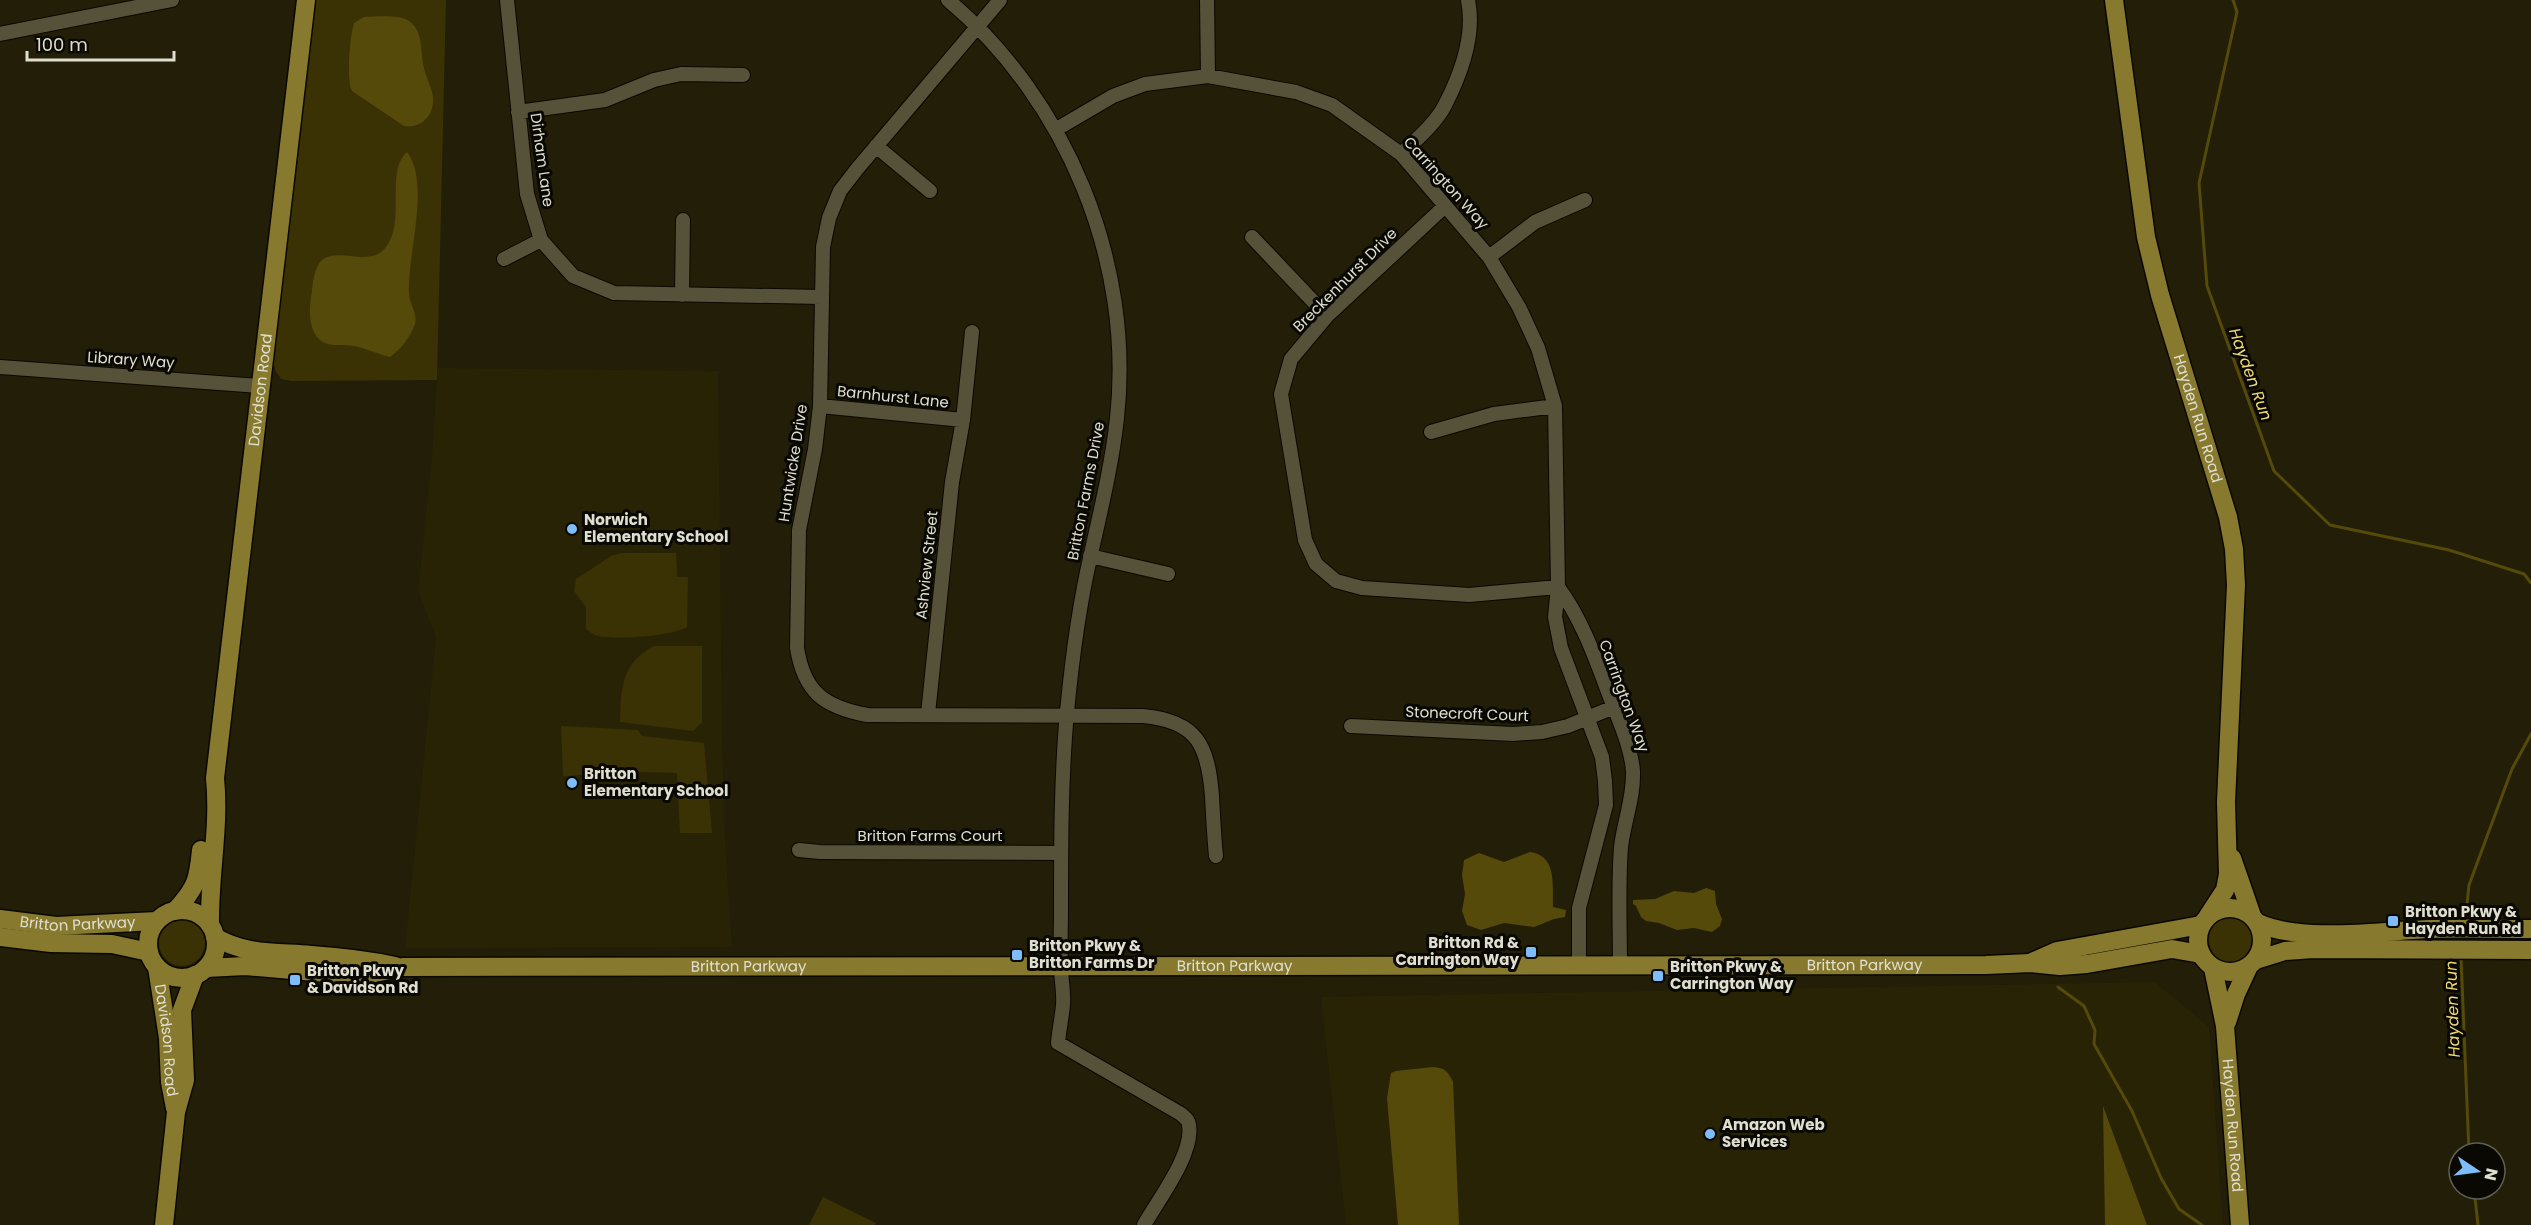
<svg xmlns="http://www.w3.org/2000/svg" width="2531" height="1225" viewBox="0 0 2531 1225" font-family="Poppins,sans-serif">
<rect width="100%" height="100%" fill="#221e07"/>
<!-- built -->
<path fill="#292305" d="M438,368L718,371L722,737L725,840L732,947L405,948L436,638L418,590L431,469Z
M2155,982L2209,1027L2223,1225H1346L1321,997Z"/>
<!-- green -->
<path fill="#3a3205" d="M316,0H446L437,380L292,381L281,379L275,370L273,357Z
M621,553H676L677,577H688L687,627C673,636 615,640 598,636C594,635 589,631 586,629V607L574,591L576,579L611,556Z
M654,646H702V722L693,731L620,722C621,689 621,663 654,646Z
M561,726L638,730L642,736L704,743L712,833H680L677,773L644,772L563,776Z
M2209 940a24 24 0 1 1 48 0a24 24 0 1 1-48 0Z
M159 943a23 23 0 1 1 46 0a23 23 0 1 1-46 0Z
M823,1197L876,1223L874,1225H809Z"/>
<!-- water -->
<path fill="#554a0a" d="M364,17C377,17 398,14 409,21C424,31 420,53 424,68C426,78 433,89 433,99C434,116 420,129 404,126L352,91C346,80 350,36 354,23Z
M407,152C431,183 407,255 409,293C409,303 418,314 415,324C411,336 400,350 390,357C378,354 367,349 355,346C345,344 332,347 323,342C307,333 309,306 312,291C313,281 315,263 325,258C343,249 371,267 386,247C406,222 385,171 407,152Z
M1530,852C1558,856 1552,886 1553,907L1566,910L1565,917L1554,919L1534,927L1504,923L1481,930L1467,925L1462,911L1465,894L1462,875L1464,860L1479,853L1504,862Z
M1706,888L1715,891L1716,904L1722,919L1720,926L1712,932L1694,928L1677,930L1659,923L1646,921L1641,917L1636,906L1633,904V900L1655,899L1674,891L1694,893Z
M1433,1067C1445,1068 1448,1071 1453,1082L1459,1225H1398L1387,1098L1391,1073L1396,1071Z
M2103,1106L2147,1225H2105Z"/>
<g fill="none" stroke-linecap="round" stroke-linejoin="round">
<!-- stream -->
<path stroke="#554a0a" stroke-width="3" d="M2233,0L2237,12L2199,183L2207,286L2274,471L2330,525L2449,550L2524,574L2531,583
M2465,923L2469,885L2512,769L2531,734
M2461,957L2469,1153
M2058,987L2084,1006L2095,1030L2094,1044L2132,1111L2161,1178L2179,1209L2202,1225
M2474,1189L2478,1225"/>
<!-- minor casing -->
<g stroke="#0b0800" stroke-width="16">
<path id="minor" d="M507,0L527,194L541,240L573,276L614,293L821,297
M948,0C1067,100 1134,263 1117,418C1112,464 1101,509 1091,554C1079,605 1072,659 1067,712C1061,778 1061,845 1061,911C1061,929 1060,948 1061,966C1061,979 1064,992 1063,1005C1062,1017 1059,1030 1058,1043L1181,1114C1185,1118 1189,1120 1189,1125C1194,1154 1158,1200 1144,1225
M1000,0L857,169L840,191L829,218L823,247L820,406L815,449L799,530L797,648C804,692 824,707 867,715L1143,716C1197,721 1208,745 1212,796C1213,816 1214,836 1216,856
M1207,0L1208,76
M0,34L172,0
M518,112L605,100L654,80L681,74L743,75
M1055,130L1113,96L1145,84L1208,76L1296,92L1332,105L1401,154L1489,257L1519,307L1538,348L1555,406L1558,587L1555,617L1561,648L1602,757L1605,781L1606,805L1579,908V966
M876,146L930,191
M1401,154C1416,140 1436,123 1445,105C1461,74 1475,34 1468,0
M1445,206L1327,316L1291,359L1281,394L1305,540L1316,564L1336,581L1362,588L1469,595L1558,587
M1252,237L1327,316
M1489,257L1535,222L1585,200
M504,259L541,240
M682,295L683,220
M0,367L260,386
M820,406L963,420
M1431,432L1494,414L1555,406
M1090,556L1168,574
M1558,587C1582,619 1596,660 1610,697C1619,721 1631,746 1633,771C1634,798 1624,821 1621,847C1618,886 1620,926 1620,966
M928,714L952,482L963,420L972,332
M1351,726L1513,734L1542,732L1568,726L1614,707
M799,850L820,852L1061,853"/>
</g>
<!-- major casing -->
<g stroke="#0b0800" stroke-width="21">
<g id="major">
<path id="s1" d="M2114,0L2146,237L2160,295L2228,517L2234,549L2236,585L2226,802L2228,874L2225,890L2208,916"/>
<path d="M2232,858L2252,916"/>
<circle cx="2230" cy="940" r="32"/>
<circle cx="182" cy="944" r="34"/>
<path d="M175,911C196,888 198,881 201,850"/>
<path id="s2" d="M0,919L56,926L157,921"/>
<path d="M2258,923C2301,943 2381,931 2430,929C2464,928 2497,929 2531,929"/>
<path id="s3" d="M210,925C209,876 220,827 215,778L306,0"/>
<path d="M0,937L51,943L112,944L149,952"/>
<path d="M215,937C244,955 278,952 311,955C340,957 367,960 395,966"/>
<path d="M2256,960L2285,951L2313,949L2531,950"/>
<path d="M2032,962L2057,951L2201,925"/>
<path id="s4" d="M157,967L168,1038L170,1082L175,1108"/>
<path id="s5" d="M206,968L245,966L361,976L403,967L1986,965L2031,963L2060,966L2087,964L2172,949L2201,954"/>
<path id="s6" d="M2213,968L2225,1026L2240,1225"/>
<path d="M2227,1022L2236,994L2249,966"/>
<path d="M164,1225L176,1112L185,1080L182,1010L195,975"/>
</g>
</g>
<!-- minor -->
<use href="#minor" stroke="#56523a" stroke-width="14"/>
<!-- major -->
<use href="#major" stroke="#877a2f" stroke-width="18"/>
</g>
<!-- markers -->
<g fill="#7fbdfa" stroke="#090802" stroke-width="2">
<circle cx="572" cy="529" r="6"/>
<circle cx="572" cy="783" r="6"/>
<rect x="2387" y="915" width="12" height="12" rx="3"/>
<rect x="1525" y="946" width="12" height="12" rx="3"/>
<rect x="1011" y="949" width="12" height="12" rx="3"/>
<rect x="1652" y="970" width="12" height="12" rx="3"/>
<rect x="289" y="974" width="12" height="12" rx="3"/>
<circle cx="1710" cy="1134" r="6"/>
</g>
<g text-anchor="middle" stroke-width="6" stroke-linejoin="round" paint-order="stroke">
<!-- street labels -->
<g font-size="15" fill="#e0ded0" stroke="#090802">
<text transform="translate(542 160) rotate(82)" y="5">Dirham Lane</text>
<text transform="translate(1446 183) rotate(48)" y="5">Carrington Way</text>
<text transform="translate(1345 280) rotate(-45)" y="5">Breckenhurst Drive</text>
<text transform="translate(131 360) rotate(4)" y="5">Library Way</text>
<text dy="5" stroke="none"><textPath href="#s3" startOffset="538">Davidson Road</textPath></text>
<text transform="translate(893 397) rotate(6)" y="5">Barnhurst Lane</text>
<text dy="5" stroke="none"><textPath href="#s1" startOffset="428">Hayden Run Road</textPath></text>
<text transform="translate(793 463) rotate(-81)" y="5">Huntwicke Drive</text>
<text transform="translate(1086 491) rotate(-79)" y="5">Britton Farms Drive</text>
<text transform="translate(927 565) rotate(-84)" y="5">Ashview Street</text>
<text transform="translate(1624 696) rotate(70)" y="5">Carrington Way</text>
<text transform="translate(1467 714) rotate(2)" y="5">Stonecroft Court</text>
<text x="930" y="841">Britton Farms Court</text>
<text dy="5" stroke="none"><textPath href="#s2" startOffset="78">Britton Parkway</textPath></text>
<text dy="5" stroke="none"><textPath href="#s5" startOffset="1660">Britton Parkway</textPath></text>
<text dy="5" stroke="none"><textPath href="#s5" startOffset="1030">Britton Parkway</textPath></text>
<text dy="5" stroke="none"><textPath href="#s5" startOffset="544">Britton Parkway</textPath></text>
<text dy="5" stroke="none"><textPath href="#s4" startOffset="74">Davidson Road</textPath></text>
<text dy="5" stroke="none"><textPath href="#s6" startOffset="159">Hayden Run Road</textPath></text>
</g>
<!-- poi labels -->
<g font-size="15" font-weight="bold" fill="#e0ded0" stroke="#090802" text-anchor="start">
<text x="584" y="525">Norwich<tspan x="584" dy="17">Elementary School</tspan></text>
<text x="584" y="779">Britton<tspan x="584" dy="17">Elementary School</tspan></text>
<text x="2405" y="917">Britton Pkwy &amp;<tspan x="2405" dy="17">Hayden Run Rd</tspan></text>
<text x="1519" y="948" text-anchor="end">Britton Rd &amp;<tspan x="1519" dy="17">Carrington Way</tspan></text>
<text x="1029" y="951">Britton Pkwy &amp;<tspan x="1029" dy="17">Britton Farms Dr</tspan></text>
<text x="1670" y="972">Britton Pkwy &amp;<tspan x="1670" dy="17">Carrington Way</tspan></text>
<text x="307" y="976">Britton Pkwy<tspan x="307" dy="17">&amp; Davidson Rd</tspan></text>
<text x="1722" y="1130">Amazon Web<tspan x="1722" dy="17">Services</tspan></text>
</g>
<!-- water labels -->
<g font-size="16" font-style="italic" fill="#eeda70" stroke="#090802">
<text transform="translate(2251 374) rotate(70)" y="6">Hayden Run</text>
<text transform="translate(2452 1009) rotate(-92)" y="6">Hayden Run</text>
</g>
</g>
<!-- north arrow -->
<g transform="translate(2477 1171) rotate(103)"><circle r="28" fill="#090802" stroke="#5f5e54" stroke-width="1.5"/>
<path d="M0-4.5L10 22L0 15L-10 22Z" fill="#7fbdfa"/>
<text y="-9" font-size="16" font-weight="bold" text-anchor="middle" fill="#e0ded0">N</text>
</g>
<!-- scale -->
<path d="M27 51v9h147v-9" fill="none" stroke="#e0ded0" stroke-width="3"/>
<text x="36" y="51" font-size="18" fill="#e0ded0" stroke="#090802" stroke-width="4.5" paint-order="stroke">100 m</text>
</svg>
